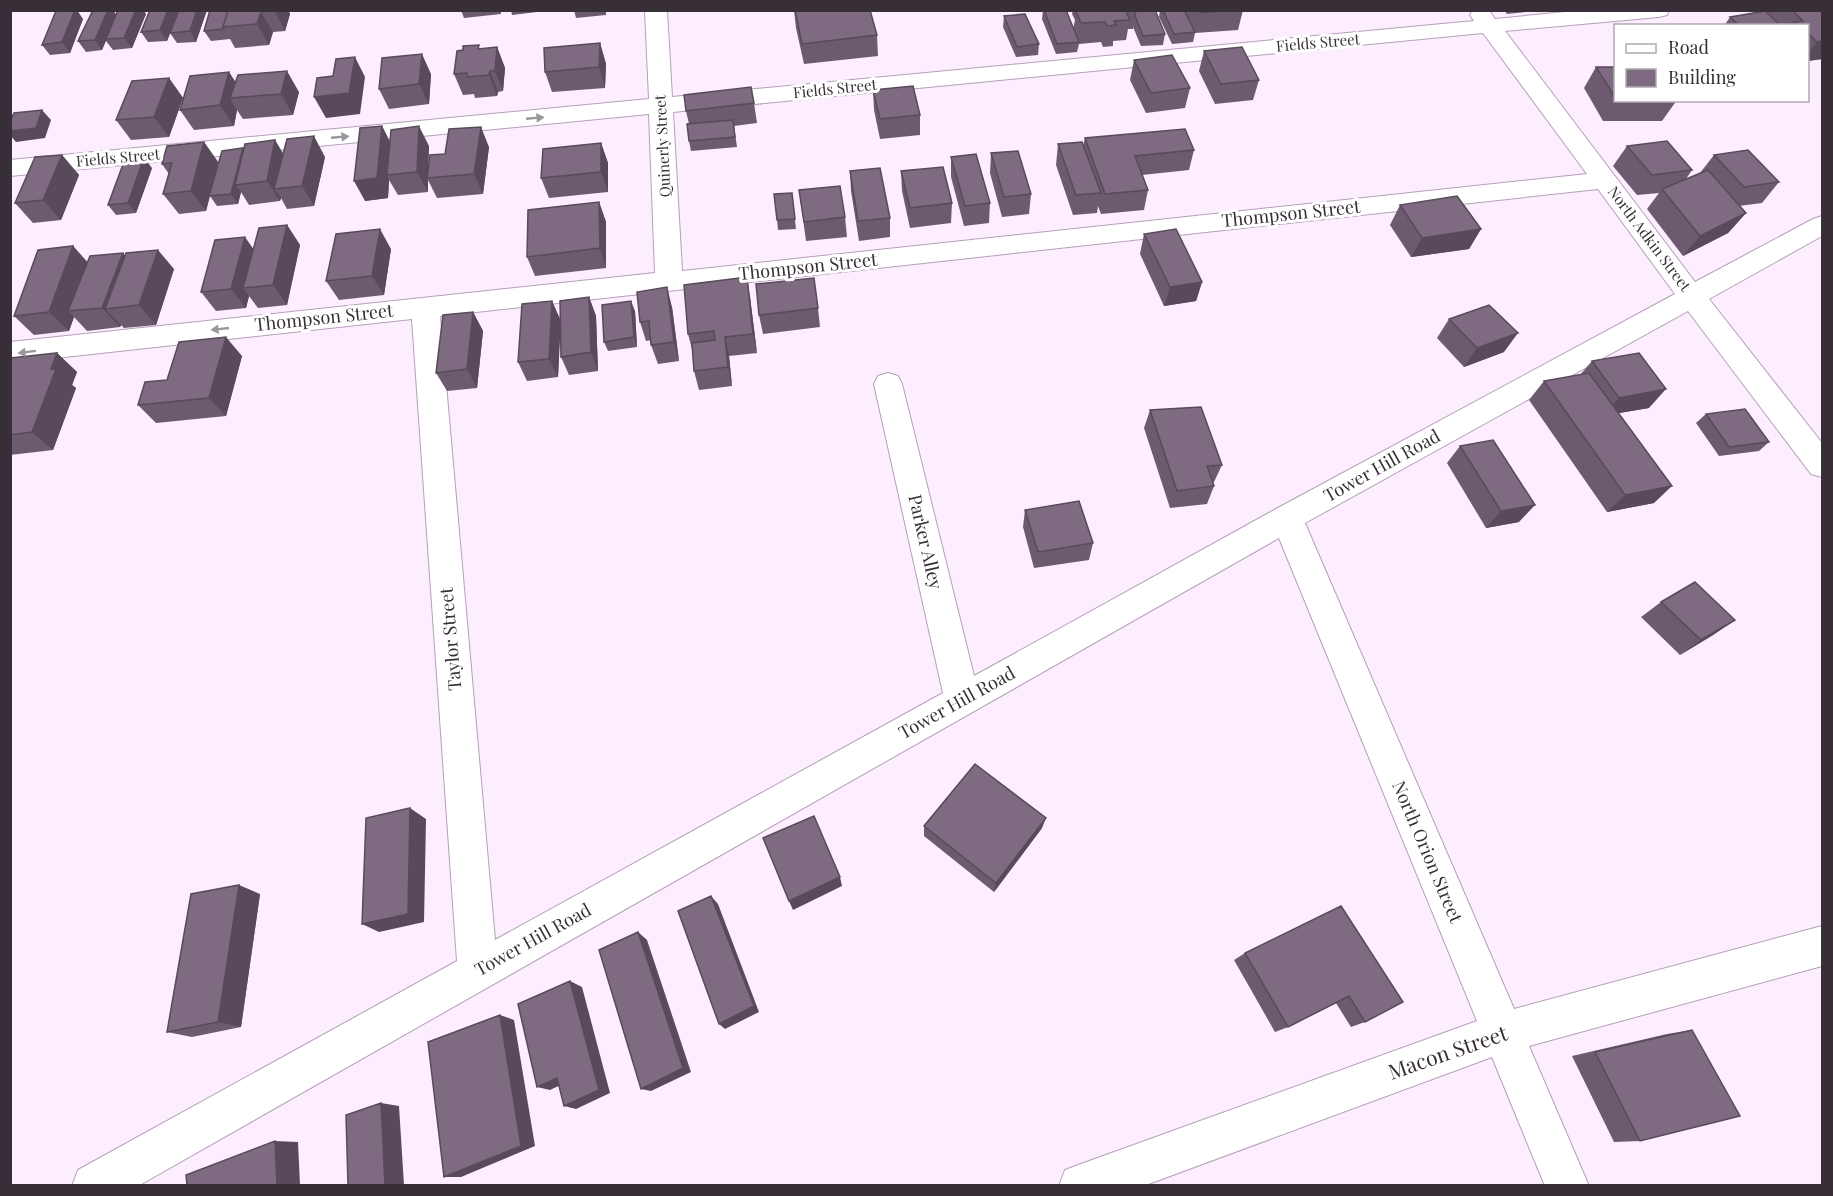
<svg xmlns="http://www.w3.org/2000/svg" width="1833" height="1196" viewBox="0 0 1833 1196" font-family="'Playfair Display',serif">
<rect width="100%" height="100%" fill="#fceefe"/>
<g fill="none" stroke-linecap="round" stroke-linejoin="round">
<!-- minor casing -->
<g stroke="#b59fb8" stroke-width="2">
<path id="minor" d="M645,10H667L672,97L1474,21L1470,15L1473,10H1489L1495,19L1585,10H1669L1667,15L1659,17L1505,31L1695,282L1813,219L1822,216V236L1709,299L1822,443V477L1811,474L1688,311L1305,523L1514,1009L1822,926V966L1529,1046L1589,1186H1545L1492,1057L1143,1186H1059L1065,1170L1081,1164L1477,1021L1279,538L138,1186H72L78,1170L457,961L412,319L10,363V342L655,273L649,114L10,176V160L649,99ZM1483,33L1587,174L682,271L673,112ZM1598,189L1675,294L1276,509L974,676L902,384L898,376L888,373L878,376L874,384L943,693L495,940L440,316Z"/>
</g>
<!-- minor -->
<use href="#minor" fill="#fff" fill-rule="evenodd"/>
</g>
<!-- wall -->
<path fill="#6c5b6f" d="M118,10H143L146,14L132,48L113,50L106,41L102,50L86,52L78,41L116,15Z
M150,10H207L196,42L177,43L170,33L167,41L148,42L141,32Z
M210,10H288L290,14L285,31L273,32L269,45L235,48L230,39L211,41L204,31Z
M461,10H501V14L464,18Z
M511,10H554L512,15Z
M574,10H606V15L576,18Z
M794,10L877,35L878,56L804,64L796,28Z
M1043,10H1066L1073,29L1075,20L1072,14L1073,10H1155L1165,34L1163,45L1141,46L1133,27V29H1128L1126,40L1113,41V46L1103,47L1101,42L1079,44L1077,52L1056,54L1042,19Z
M1160,10H1243L1238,30L1195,33L1193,42L1172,44L1159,17Z
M1504,10H1543L1507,14Z
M1769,10H1822V59L1808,61V26H1724L1730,17L1767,13Z
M1004,16L1039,44L1038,55L1016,57L1003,27Z
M83,19L70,53L50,55L42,45Z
M600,43L606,64L605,88L552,92L545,72Z
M497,47L505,68L503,91L498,92L497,96L475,98L474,94L463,95L454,74L480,49Z
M1204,51L1259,80L1253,100L1215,104L1199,71Z
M1134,60L1190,88L1185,108L1146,113L1130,80Z
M1596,67H1616V100H1677L1662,121H1603L1584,88Z
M229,72L235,82L299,92L293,115L243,119L237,110L234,126L194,130L180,110Z
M431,74L429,104L389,109L379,89Z
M169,78L183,98L169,137L131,140L116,120Z
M873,90L920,115V135L880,139L874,110Z
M754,103L757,123L734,126L737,147L691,151L689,141V124L686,111Z
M382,126L390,142L429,146L428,168L445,154L489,147L483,194L437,198L428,180V192L398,195L389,180L388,198L365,201Z
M1085,138L1194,150L1189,170L1142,175L1148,190L1144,210L1101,214L1098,206L1097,213L1073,215L1056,165L1058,144L1083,146Z
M275,140L283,154L325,157L314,206L287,209L281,198L280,201L249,205L241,192L238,204L217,206L210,196L206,211L179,214L163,194L169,174L162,164L204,142L218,162L212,188L243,148V149Z
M601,143L608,163V192L549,198L541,178Z
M1627,146L1692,170L1686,179L1700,173L1714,155L1779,182L1762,203L1739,206L1746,213L1728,233L1683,256L1647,209L1659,193L1637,195L1613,166Z
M991,153L1031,194L1029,214L1002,217L990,173Z
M62,155L79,175L61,220L33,223L15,203Z
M951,157L990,203L989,223L964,226L951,177Z
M152,168L136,213L116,215L108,205Z
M850,171L890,218V237L859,241L851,191Z
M901,171L952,203L951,223L910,228L902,191Z
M799,190L845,217L847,237L806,241Z
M792,193L796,229L778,230L777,220Z
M599,202L606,222V268L535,276L527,257Z
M1400,205L1481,229L1469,249L1411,257L1390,225Z
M287,225L300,245L287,305L258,308L249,296L246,308L216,311L201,292L253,249Z
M1144,234L1202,282L1196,301L1164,306L1140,254Z
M73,246L87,262L123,253L125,256L174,269L156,325L124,328L121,325L120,327L87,331L74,317L69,331L34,335L14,316Z
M391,249L384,295L339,300L326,281Z
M589,297L596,316L598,371L569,375L561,357L560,323L558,377L527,381L518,362L552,301L560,320Z
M750,297L757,353L729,356L732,386L699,390L694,371L692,349L688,334Z
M672,307L679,361L658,364L651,345V340L646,341L640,322Z
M818,308L820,327L763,334L759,315Z
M635,311L637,347L608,351L604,342Z
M473,312L483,331L477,388L447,391L436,373Z
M1449,319L1504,352L1464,367L1437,338Z
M57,353L77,372L72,385L76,388L53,450L10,455V360Z
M242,356L226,416L156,423L138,405L167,380Z
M1592,361L1649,408L1619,413L1654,503L1607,512L1529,400L1544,381L1580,375Z
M1150,410L1222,465L1214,482H1213L1214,486L1207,504L1170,508L1144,428Z
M1706,414L1769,442L1759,451L1719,456L1696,423Z
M1460,446L1519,522L1486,528L1447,463Z
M1025,510L1093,543L1089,560L1034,568L1023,527Z
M1661,602L1735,620L1713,635L1680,655L1641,617Z
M924,826L1042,828L994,892L924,836Z
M260,894L241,1027L192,1037L167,1032Z
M1341,906L1365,1022L1351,1027L1336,1003L1288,1027L1275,1032L1234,960L1245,953Z
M1692,1030L1640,1141L1614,1142L1572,1056L1667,1034Z"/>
<!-- shaded-wall -->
<path fill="#584a5a" d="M75,10H77L83,19L70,53L62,42Z
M108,10H113L117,16L106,39V40L102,50L95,40Z
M136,10H143L146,14L132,48L124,38Z
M168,10H178L179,12L167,41L160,30Z
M197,10H207L196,42L190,31Z
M274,10H288L290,14L285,31Z
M261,12L273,32L269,45L257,24Z
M1822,41V59L1808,61V53L1817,42Z
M600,43L606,64L605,88L599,67Z
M497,47L505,68L503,91L495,71Z
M422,54L431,74L429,104L419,84Z
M355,57L365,77L360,114L326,118L314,97Z
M287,71L299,92L293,115L281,94Z
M490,71L498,92L497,96L489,75Z
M229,72L242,92L230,98L237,110L234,126L220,105Z
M169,78L183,98L169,137L154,117Z
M42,110L51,120L45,138L16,142L10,135V131Z
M382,126L392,146L387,175L389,180L388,198L365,201L354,181Z
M419,126L429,146L428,178H427L428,180V192L417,172Z
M481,127L489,147L483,194L474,174Z
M314,136L325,157L314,206L302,186Z
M275,140L287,160L274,189L281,198L280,201L267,181Z
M204,142L218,162L206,211L191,191Z
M601,143L608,163V192L601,172Z
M243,148L249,159L235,185L241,192L238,204L231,194Z
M62,155L79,175L61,220L43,200Z
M144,158L152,168L136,213L128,203Z
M599,202L606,222V268L600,248Z
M1746,213L1728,233L1683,256L1700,236Z
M287,225L300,245L287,305L273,285Z
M380,229L391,249L384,295L372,276Z
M1481,229L1469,249L1411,257L1422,238Z
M245,237L259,257L243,288L249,296L246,308L231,289Z
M73,246L91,266L68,311L74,317L69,331L49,312Z
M158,250L174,269L156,325L139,305Z
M123,253L140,272L105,309L121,325L120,327L102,308Z
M747,277L750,297L757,353L753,334Z
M1202,282L1196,301L1164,306L1170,287Z
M667,287L672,307L679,361L674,342Z
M589,297L596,316L598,371L591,352Z
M552,301L561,321L558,377L549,359Z
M631,301L635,311L637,347L634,337Z
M473,312L483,331L477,388L467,369Z
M1518,333L1504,352L1464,367L1477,348Z
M226,337L242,356L226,416L209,398Z
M725,337L729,356L732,386L728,367Z
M57,353L77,372L72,385L76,388L53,450L32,432L51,369Z
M1666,389L1649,408L1602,416L1619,398Z
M1672,486L1654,503L1607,512L1625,495Z
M1535,505L1519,522L1486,528L1501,511Z
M1735,620L1713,635L1680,655L1701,640Z
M410,808L426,819L424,922L379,932L362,924Z
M1046,818L1042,828L994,892L996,883Z
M840,877L842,886L793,910L789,901Z
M239,885L260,894L241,1027L218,1022Z
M711,896L718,904L759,1012L725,1029L719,1024Z
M638,932L647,940L691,1072L651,1091L641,1089Z
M570,981L582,987L610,1093L576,1109L564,1106Z
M500,1015L514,1020L535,1146L461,1177H444Z
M557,1078L569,1081L550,1090L537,1087Z
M381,1103L399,1106L404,1185H385Z
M275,1141L298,1142L300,1185H277Z"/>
<!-- building -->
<path fill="#7e6a81" stroke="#584a5a" stroke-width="1.5" d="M75,10L62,42L42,45L56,11Z
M93,10H108L95,40L78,41Z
M118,10H136L124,38L106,39Z
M150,10H168L160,30L141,32Z
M179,10H197L190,31L170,33Z
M210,10H228L223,27L224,29L204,31Z
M228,10H273L261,12L257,24L223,27Z
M795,10H870L877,35L802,44Z
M1044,10H1066L1079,42L1057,44Z
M1125,10L1130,20L1114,21L1116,25L1107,26L1105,22L1081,23L1076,11Z
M1136,10H1155L1165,34L1143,36L1135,16Z
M1163,10H1184L1195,32L1174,34Z
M1199,10H1230L1200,13Z
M1792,10H1822V41L1817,42L1808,33V26H1799L1794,22L1803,21Z
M1765,11L1781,26H1740L1730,17Z
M1025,14L1039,44L1017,47L1004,16Z
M600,43L599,67L545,72L544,48Z
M479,45L478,49L497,47L495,71H490L489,75L467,77V73L454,74L457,51L463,50V46Z
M1242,47L1259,80L1221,84L1204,51Z
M422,54L419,84L379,89L382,58Z
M1172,55L1190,88L1151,93L1134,60Z
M355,57L349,93L314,97L317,78L333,76L336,59Z
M1596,67H1616V99Z
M287,71L281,94L230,98L238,75Z
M229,72L220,105L180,110L190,76Z
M169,78L154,117L116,120L132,81Z
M913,86L920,115L880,119L873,90Z
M751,87L754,103L686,111L684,95Z
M42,110L36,128L10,131V122L14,113Z
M733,120L735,137L689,141L687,124Z
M382,126L377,178L354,181L360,128Z
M419,126L417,172L387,175L391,130Z
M481,127L474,174L427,178L430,155L445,154L449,129Z
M1185,129L1194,150L1135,156L1148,190L1105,194L1085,138Z
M314,136L302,186L274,189L287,139Z
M275,140L267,181L235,185L245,144Z
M1667,141L1692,170L1652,175L1627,146Z
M204,142L191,191L163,194L172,163L162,164L167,146Z
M1082,142L1101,193L1076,195L1058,144Z
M601,143V172L541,178L543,149Z
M243,148L231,194L209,196L222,151Z
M1748,150L1779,182L1744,187L1714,155Z
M1018,151L1031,194L1004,197L991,153Z
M976,154L990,203L965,206L951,157Z
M62,155L43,200L15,203L35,157Z
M144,158L128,203L108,205L125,159Z
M943,167L952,203L910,208L901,171Z
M880,168L890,218L858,221L850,171Z
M1708,170L1746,213L1700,236L1662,189Z
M840,186L845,217L804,222L799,190Z
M792,193L795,219L777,220L774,194Z
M1457,196L1481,229L1422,238L1400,205Z
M599,202L600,248L527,257L528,210Z
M287,225L273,285L243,288L259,228Z
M380,229L372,276L326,281L336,234Z
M1176,229L1202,282L1170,287L1144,234Z
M245,237L231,289L201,292L215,240Z
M73,246L49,312L14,316L38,250Z
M158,250L139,305L105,309L126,253Z
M123,253L102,308L68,311L90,256Z
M747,277L753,334L725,337L728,367L694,371L692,343L715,340L714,331L688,334L684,285Z
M814,278L818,308L759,315L756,284Z
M667,287L674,342L651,345L649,321L640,322L637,292Z
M589,297L591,352L561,357L560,301Z
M552,301L549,359L518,362L522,304Z
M631,301L634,337L604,342L602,305Z
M1489,305L1518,333L1477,348L1449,319Z
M473,312L467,369L436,373L443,315Z
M226,337L209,398L138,405L145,382L167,380L179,342Z
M57,353L51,369H56L32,432L10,435L11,358Z
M1639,353L1666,389L1619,398L1592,361Z
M1589,373L1672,486L1625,495L1544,381Z
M1201,407L1222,465L1207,466L1214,486L1177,491L1150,410Z
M1745,409L1769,442L1729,447L1706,414Z
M1493,440L1535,505L1501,511L1460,446Z
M1079,501L1093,543L1038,552L1025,510Z
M1695,582L1735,620L1701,640L1661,602Z
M975,764L1046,818L996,883L924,826Z
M410,808L408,914L362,924L366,818Z
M814,816L840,877L789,901L763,838Z
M239,885L218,1022L167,1032L191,894Z
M711,896L754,1006L719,1024L678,911Z
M1341,906L1403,1002L1365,1022L1349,996L1288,1027L1245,953Z
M638,932L683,1068L641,1089L599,950Z
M570,981L599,1090L564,1106L557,1078L537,1087L518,1004Z
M500,1015L521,1146L444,1177L428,1042Z
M1692,1030L1740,1116L1640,1141L1595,1052Z
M381,1103L385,1185H348L346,1115Z
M275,1141L277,1185H187L186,1175Z"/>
<!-- one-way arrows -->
<defs><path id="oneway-solid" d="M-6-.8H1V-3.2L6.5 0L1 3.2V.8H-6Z" transform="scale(1.5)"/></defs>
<g fill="#9b969c">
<use href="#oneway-solid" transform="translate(535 118) rotate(-5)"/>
<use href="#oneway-solid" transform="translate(340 137) rotate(-5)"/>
<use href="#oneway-solid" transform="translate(220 329) rotate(174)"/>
<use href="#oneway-solid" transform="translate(27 352) rotate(173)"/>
</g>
<g text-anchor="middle" stroke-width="6" stroke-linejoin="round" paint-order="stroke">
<!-- far-street labels -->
<g font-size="15" fill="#372e38" stroke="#fff">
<text transform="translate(1318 43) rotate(-5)" y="5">Fields Street</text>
<text transform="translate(835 89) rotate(-6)" y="5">Fields Street</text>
<text transform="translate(663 146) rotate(-93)" y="5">Quinerly Street</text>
<text transform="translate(118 158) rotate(-5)" y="5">Fields Street</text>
<text transform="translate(1649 239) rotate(53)" y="5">North Adkin Street</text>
</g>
<!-- street labels -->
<g font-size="18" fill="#372e38" stroke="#fff">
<text transform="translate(1291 214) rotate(-6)" y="6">Thompson Street</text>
<text transform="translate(808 267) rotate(-6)" y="6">Thompson Street</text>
<text transform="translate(324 318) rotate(-6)" y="6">Thompson Street</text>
<text transform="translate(1382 466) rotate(-29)" y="6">Tower Hill Road</text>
<text transform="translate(925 542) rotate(77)" y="6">Parker Alley</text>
<text transform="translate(451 639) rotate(-95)" y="6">Taylor Street</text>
<text transform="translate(957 703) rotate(-29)" y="6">Tower Hill Road</text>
<text transform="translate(1427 852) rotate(67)" y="6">North Orion Street</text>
<text transform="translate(533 940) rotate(-29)" y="6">Tower Hill Road</text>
</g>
<!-- near-street labels -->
<g font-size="21" fill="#372e38" stroke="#fff">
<text transform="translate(1448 1053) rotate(-19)" y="7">Macon Street</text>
</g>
</g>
<!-- border -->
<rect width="1833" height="1196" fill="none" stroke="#372e38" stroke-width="24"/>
<!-- legend -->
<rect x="1614" y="24" width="195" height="78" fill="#ffffff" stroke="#afabaf" stroke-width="1.5"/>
<rect x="1626" y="44" width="30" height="9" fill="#ffffff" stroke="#afabaf" stroke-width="1.5"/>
<text x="1668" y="54" font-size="18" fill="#372e38">Road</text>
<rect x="1626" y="69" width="30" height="18" fill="#7e6a81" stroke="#afabaf" stroke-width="1.5"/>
<text x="1668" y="84" font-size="18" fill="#372e38">Building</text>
</svg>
